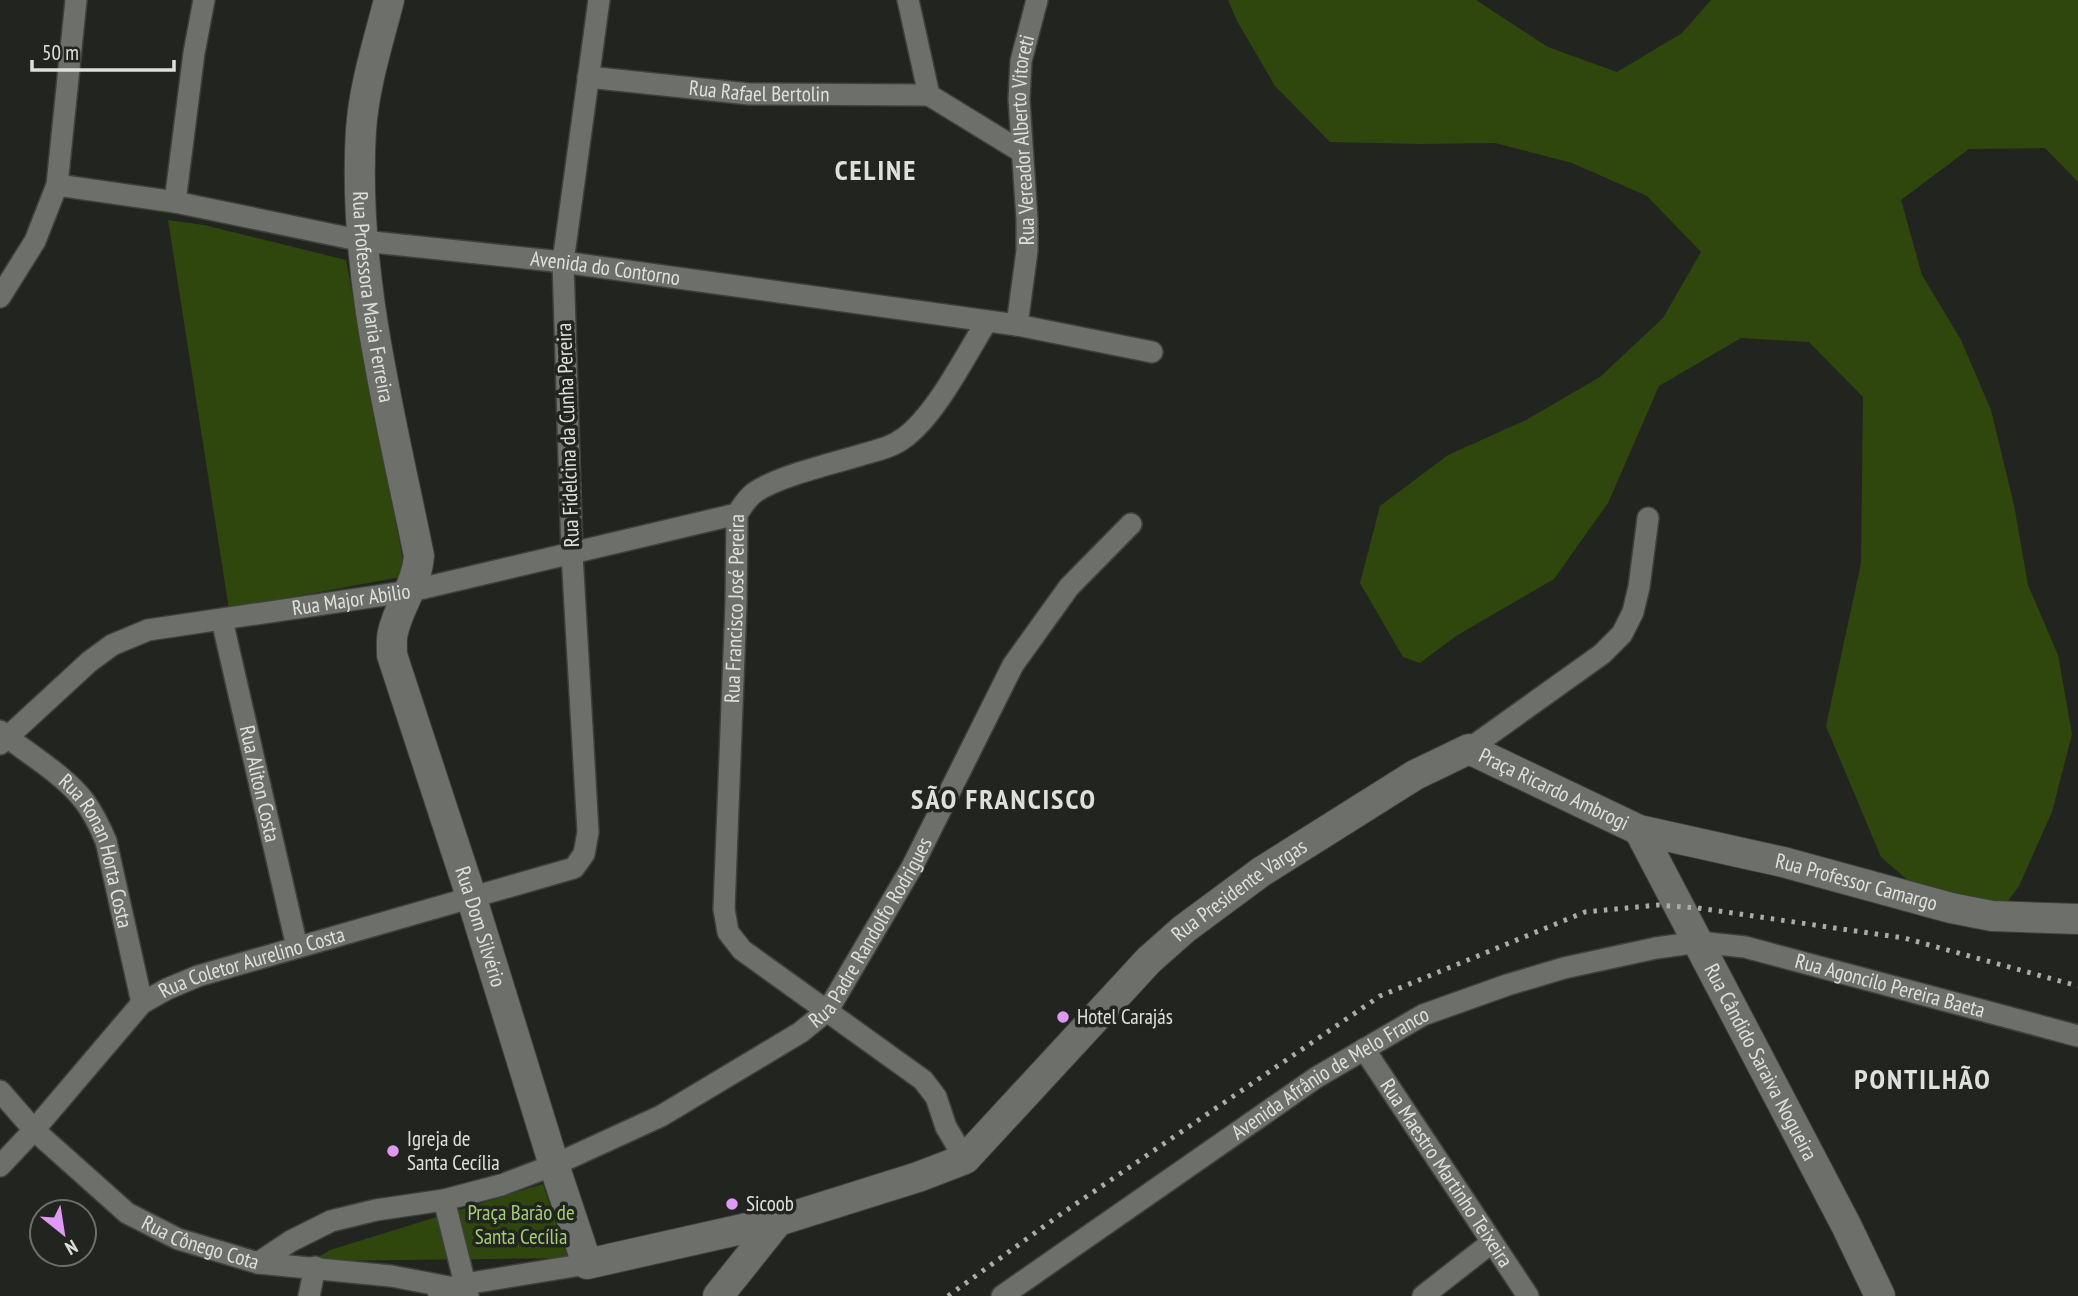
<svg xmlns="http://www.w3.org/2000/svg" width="2078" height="1296" viewBox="0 0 2078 1296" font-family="'PT Sans Narrow',sans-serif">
<rect width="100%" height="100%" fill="#222420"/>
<!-- green -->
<path fill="#2f470c" d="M1228,0H1476L1548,47L1617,72L1682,33L1711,0H2078V182L2045,148L1969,149L1901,200L1922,275L1961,340L1991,410L2014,505L2028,585L2058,655L2072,734L2052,812L2019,886L1999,913L1926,896L1881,857L1826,726L1861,563L1863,397L1809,342L1741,338L1659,386L1608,503L1554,579L1456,636L1420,663L1403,657L1360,583L1380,506L1448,455L1526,420L1600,377L1663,318L1701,252L1647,196L1572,163L1495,143L1419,144L1330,142L1275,86L1237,21Z
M168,220L204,225L346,260L406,576L229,609Z
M543,1184L568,1258L312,1261L330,1250Z"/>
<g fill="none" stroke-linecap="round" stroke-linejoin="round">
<!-- street casing -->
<g stroke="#3e403c" stroke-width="24">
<g id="street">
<path d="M908,0L929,95L1022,152"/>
<path id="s1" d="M588,77L749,94L929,95"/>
<path id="s2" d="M57,185L175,202L363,241L563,262L1017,325L1152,352"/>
<path d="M175,202L194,53L204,0"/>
<path d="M0,297L35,241L57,185L76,0"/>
<path id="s3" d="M1017,325L1027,251V220L1019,99L1021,61L1037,0"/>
<path id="s4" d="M222,620L297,947"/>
<path id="s5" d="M0,731C27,754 63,773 85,802C94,814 100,827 106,841L142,1003"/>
<path id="s6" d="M0,744L89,662L112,645L148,630L411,591L737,514"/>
<path d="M1469,749L1602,654L1622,634L1633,612L1639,587L1648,518"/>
<path id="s7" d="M1364,1049L1528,1296"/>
<path id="s8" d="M0,1091L34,1130L127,1213L178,1239L258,1263L391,1276L449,1287"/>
<path id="s9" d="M965,1159L946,1127L936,1097L923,1080L742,950L728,932L724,909L736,604L737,514C742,507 746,499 754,493C777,476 835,463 864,454C878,450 892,447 904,438C936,415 965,356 987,321"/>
<path id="s10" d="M0,1166L34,1130L142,1003L167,989L198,976L574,868L584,854L588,832L572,554L563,262L599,0"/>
<path d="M444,1200L468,1296"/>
<path id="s11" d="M258,1263L291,1241L331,1221L376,1210L444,1200L501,1185L554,1165L661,1116L801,1032L828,1010L912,867L1013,665L1069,587L1131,524"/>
<path d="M438,1291L465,1284L587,1264"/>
<path d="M309,1296L315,1267"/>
<path id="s12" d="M1002,1296L1317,1077L1423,1015L1507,985L1564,968L1656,948L1699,942L1745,947L2078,1036"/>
<path d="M1423,1296L1491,1243"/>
</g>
</g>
<!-- secondary casing -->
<g stroke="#3e403c" stroke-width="32">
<g id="secondary">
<path id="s13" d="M389,0C378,43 364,86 361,130C352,274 391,416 419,556C417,584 399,605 393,632C391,639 392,647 392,655L471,896L554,1165L587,1264L778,1221L918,1177L965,1159L1149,960L1184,929L1261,872L1415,775L1469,749L1639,830L1783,862L1951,908L1992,916L2078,919"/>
<path id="s14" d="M1639,830L1846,1225L1880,1296"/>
<path d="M718,1296L778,1221"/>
</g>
</g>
<!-- street -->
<use href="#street" stroke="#6c6f6a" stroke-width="21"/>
<!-- secondary -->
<use href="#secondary" stroke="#6c6f6a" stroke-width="30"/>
<!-- rail -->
<path stroke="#aaaca8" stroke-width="5" stroke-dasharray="3.5 7" stroke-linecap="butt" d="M948,1296L1061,1214L1380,996L1585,912L1658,905L1698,908L1904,938L2078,986"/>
</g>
<!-- markers -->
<g fill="#dd99f4" stroke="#222420" stroke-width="2.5">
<circle cx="1063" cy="1017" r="7"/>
<circle cx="393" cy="1151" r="7"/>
<circle cx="732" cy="1204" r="7"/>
</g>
<g text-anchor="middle" stroke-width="7" stroke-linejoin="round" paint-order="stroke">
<!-- street labels -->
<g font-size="21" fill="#dee0dd" stroke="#222420">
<text dy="7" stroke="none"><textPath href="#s1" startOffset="172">Rua Rafael Bertolin</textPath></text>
<text dy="7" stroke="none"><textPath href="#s3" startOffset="186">Rua Vereador Alberto Vitoreti</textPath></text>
<text dy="7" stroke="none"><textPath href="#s2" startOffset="555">Avenida do Contorno</textPath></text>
<text dy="7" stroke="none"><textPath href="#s13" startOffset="301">Rua Professora Maria Ferreira</textPath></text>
<text transform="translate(568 435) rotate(-92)" y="7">Rua Fidelcina da Cunha Pereira</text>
<text dy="7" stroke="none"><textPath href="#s6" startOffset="394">Rua Major Abilio</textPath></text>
<text dy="7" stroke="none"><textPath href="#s9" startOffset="660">Rua Francisco José Pereira</textPath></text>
<text dy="7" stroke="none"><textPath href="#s4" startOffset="168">Rua Aliton Costa</textPath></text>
<text dy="7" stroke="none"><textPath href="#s13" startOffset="2450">Praça Ricardo Ambrogi</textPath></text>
<text dy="7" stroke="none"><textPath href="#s5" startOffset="161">Rua Ronan Horta Costa</textPath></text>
<text dy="7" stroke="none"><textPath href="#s13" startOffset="2768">Rua Professor Camargo</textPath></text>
<text dy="7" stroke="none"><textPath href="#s13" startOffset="2086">Rua Presidente Vargas</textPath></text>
<text dy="7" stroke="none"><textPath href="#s13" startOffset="954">Rua Dom Silvério</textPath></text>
<text dy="7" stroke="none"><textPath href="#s11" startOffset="719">Rua Padre Randolfo Rodrigues</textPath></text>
<text dy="7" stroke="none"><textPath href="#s10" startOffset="334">Rua Coletor Aurelino Costa</textPath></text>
<text dy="7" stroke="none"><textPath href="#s12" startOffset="989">Rua Agoncilo Pereira Baeta</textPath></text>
<text dy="7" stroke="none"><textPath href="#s14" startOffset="262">Rua Cândido Saraiva Nogueira</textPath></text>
<text dy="7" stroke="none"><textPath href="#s12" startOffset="397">Avenida Afrânio de Melo Franco</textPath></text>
<text dy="7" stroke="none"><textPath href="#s7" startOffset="149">Rua Maestro Martinho Teixeira</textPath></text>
<text dy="7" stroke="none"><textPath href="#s8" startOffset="256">Rua Cônego Cota</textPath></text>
</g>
<!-- poi labels -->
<g font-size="21" fill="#dee0dd" stroke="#222420" text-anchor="start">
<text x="1077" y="1024">Hotel Carajás</text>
<text x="407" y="1146">Igreja de<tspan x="407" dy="24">Santa Cecília</tspan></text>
<text x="746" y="1211">Sicoob</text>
</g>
<!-- park labels -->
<g font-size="21" fill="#a4cf73" stroke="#222420">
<text x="521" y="1220">Praça Barão de<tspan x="521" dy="24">Santa Cecília</tspan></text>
</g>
<!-- district labels -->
<g font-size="28" font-weight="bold" letter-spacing="2" fill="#dee0dd" stroke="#222420">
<text x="876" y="180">CELINE</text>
<text x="1004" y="809">SÃO FRANCISCO</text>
<text x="1923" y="1089">PONTILHÃO</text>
</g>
</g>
<!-- north arrow -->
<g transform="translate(63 1233) rotate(150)"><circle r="33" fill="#222420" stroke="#6d6f6c" stroke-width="2"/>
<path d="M0-5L12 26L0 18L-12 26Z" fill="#dd99f4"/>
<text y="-10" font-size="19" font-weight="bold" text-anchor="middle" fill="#dee0dd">N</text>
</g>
<!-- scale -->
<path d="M32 60v10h142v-10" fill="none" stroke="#dee0dd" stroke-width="3.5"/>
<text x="42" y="60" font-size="21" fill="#dee0dd" stroke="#222420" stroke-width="5" paint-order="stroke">50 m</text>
</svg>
